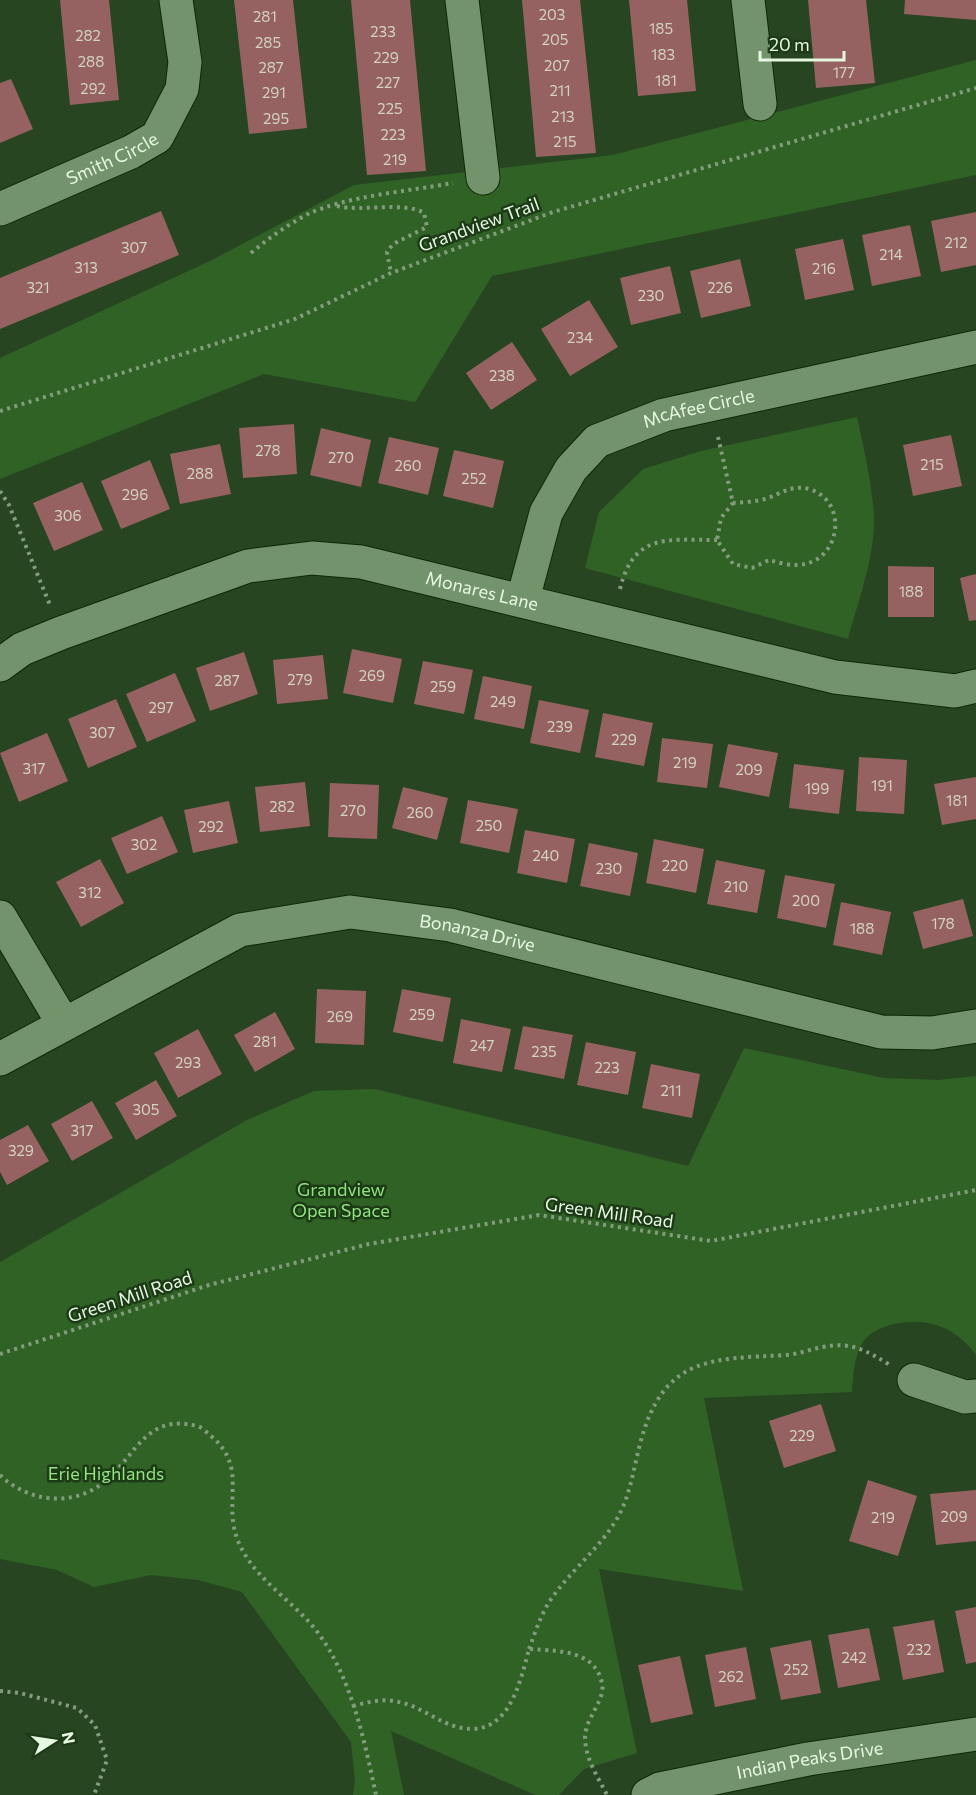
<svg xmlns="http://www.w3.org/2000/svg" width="976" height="1795" viewBox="0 0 976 1795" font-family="Commissioner,sans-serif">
<rect width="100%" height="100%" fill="#274521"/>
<!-- green -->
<path fill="#306226" d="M976,60V175L492,276L415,402L264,374L0,479V358L212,260L354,185L613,155Z
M857,417C864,450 872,483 874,517C875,557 858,601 848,639L585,568L599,512L643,469L701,451Z
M744,1048L884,1078L938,1080L976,1076V1355C955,1326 925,1316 890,1325C881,1328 868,1333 863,1342C854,1356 853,1375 852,1392L704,1398L743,1591L599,1569L637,1753L584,1769L559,1795H535L391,1731L404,1795H353L355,1781L351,1742L242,1592L198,1580L151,1575L94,1587L57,1570L0,1559V1262L247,1120L314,1091L375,1089L688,1166Z"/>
<!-- building -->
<path fill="#966261" d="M60,0H109L119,100L70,105Z
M234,0H293L307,128L249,134Z
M351,0H410L426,171L367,175Z
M522,0H580L596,153L536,157Z
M629,0H687L696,91L638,96Z
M808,0H866L875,83L816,88Z
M905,0H976V20L904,14Z
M11,79L33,129L0,143V83Z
M161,211L179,255L0,329V278Z
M976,212V265L941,272L931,221Z
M910,225L921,276L872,286L862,235Z
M843,239L854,290L805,300L795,249Z
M740,259L751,306L701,318L690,271Z
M670,266L681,313L631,325L620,278Z
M589,300L618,347L570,376L541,329Z
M512,342L537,380L491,410L466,373Z
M294,424L297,474L243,478L239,428Z
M321,428L371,440L361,487L310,475Z
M951,435L962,486L913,496L903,445Z
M389,437L439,448L428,495L378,483Z
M220,444L231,494L180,504L170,454Z
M454,450L504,461L493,508L443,496Z
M150,460L170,509L121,529L101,481Z
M82,482L103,530L54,551L33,503Z
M888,566L934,567V617H888Z
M976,574V620L969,621L960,578Z
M352,649L402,659L393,703L343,693Z
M244,652L258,694L210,711L196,668Z
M323,655L328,699L277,704L273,660Z
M423,661L473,670L464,714L414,704Z
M175,673L196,721L147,742L126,694Z
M483,676L532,686L524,729L474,719Z
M116,699L137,747L88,768L68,719Z
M539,700L589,710L580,753L530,743Z
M603,713L653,723L644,766L595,757Z
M47,733L68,781L19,802L0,753Z
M662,738L713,744L707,788L657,782Z
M728,744L778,753L769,797L719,787Z
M859,757L907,760L904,814L856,811Z
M794,764L844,770L839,814L789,808Z
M976,777V819L942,825L934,784Z
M305,782L310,826L260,832L255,787Z
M330,783L379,785L377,839L328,837Z
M403,787L448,798L437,840L392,828Z
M468,800L518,809L509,853L460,843Z
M229,801L238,843L193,853L184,810Z
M162,816L178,852L127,874L111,838Z
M525,830L575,839L567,883L517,873Z
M654,839L704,849L696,893L646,883Z
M589,843L638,853L630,896L580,886Z
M100,859L124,903L81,927L56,882Z
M716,860L765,870L757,913L707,904Z
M785,875L835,884L826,928L777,918Z
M963,899L973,936L923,949L913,912Z
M841,902L891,912L882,955L833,945Z
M317,989L366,991L364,1045L315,1043Z
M402,989L451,998L443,1042L393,1032Z
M275,1012L295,1049L255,1072L234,1035Z
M461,1019L511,1029L502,1072L453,1063Z
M523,1026L573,1035L564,1079L514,1069Z
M198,1029L222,1074L178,1098L154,1053Z
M586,1042L636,1052L628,1095L577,1085Z
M651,1064L700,1074L692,1118L642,1108Z
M156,1080L177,1116L136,1140L115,1103Z
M92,1101L113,1138L72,1161L51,1124Z
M28,1125L49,1161L7,1185L0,1172V1140Z
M821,1404L836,1451L784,1468L769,1421Z
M868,1480L917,1496L898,1556L849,1541Z
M976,1490V1541L936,1545L930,1494Z
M976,1607V1662L966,1664L955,1611Z
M934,1620L944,1672L903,1680L893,1627Z
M869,1628L880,1680L838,1688L828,1635Z
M811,1640L821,1693L781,1700L770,1648Z
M746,1647L756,1699L715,1707L705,1655Z
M680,1656L693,1714L651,1723L638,1665Z"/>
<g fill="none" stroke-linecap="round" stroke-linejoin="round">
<!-- minor casing -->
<g stroke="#0d2a07" stroke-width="35">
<g id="minor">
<path d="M462,0L483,178"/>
<path d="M748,0L760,104"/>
<path id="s1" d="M0,209L131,152L157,137L182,89L185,62L176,0"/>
<path id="s2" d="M523,599L546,513L571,469L597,441L664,415L976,347"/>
<path id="s3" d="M0,665L22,649L61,633L248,566L312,558L361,562L835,677L955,691L976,686"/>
<path d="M0,917L63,1023"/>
<path id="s4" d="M0,1059L240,930L350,912L450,925L881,1032L932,1033L976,1026"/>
<path d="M914,1380L965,1397L976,1396"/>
<path id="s5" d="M648,1795L660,1789L808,1759L976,1734"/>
</g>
</g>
<!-- path -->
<path stroke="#839c7e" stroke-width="4" stroke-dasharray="3 4.5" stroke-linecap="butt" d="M337,206C362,212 404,201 424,213L427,227L393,244L387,252L391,273
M251,253C269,238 287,225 308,214C347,196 410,191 453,183
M0,411L295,319L391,273L553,212L976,88
M718,437L733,503C743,502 755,502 765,499C781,494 792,484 809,489C847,500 842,556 805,564C794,567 780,563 769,560L752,568L733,564L717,540L721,518L733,503
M0,491L9,505L50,605
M620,589C634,532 668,540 717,540
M0,1354L209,1285L369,1244L539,1215L711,1241L976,1190
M0,1475C30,1504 78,1508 110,1477C138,1450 149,1414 197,1426C202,1427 207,1433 211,1436C249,1468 222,1500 238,1541C255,1582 297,1602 321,1637C352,1681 365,1743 376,1795
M529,1649C536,1630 542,1611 554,1595C573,1569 598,1549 615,1522C630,1498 633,1471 640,1444C663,1356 710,1359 787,1355C799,1354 811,1349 823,1347C851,1341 867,1351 890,1365
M0,1691L20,1693L77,1708L95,1725L107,1760L94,1795
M353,1706C368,1702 384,1698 399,1702C419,1706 435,1720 454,1726C507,1742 519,1687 529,1649C553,1651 587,1649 599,1674C602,1681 604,1689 601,1696C596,1711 585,1722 585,1739C586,1760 598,1777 607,1795"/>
<!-- minor -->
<use href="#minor" stroke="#72936b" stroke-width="33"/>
</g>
<g text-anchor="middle" stroke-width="5" stroke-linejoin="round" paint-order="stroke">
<!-- number labels -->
<g font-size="15" fill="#d2d2c2">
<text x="552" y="20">203</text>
<text x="265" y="22">281</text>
<text x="661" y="34">185</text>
<text x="383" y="37">233</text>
<text x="88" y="41">282</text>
<text x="555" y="45">205</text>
<text x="268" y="48">285</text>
<text x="663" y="60">183</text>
<text x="386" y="63">229</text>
<text x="91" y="67">288</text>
<text x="557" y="71">207</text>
<text x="271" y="73">287</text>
<text x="844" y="78">177</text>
<text x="666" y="86">181</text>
<text x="388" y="88">227</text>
<text x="93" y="94">292</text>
<text x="560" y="96">211</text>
<text x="274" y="98">291</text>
<text x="390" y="114">225</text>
<text x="563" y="122">213</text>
<text x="276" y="124">295</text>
<text x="393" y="140">223</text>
<text x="565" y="147">215</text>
<text x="395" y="165">219</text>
<text x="956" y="248">212</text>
<text x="134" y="253">307</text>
<text x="891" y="260">214</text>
<text x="86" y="273">313</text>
<text x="824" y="274">216</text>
<text x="38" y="293">321</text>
<text x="720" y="293">226</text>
<text x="651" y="301">230</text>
<text x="580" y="343">234</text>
<text x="502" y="381">238</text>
<text x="268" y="456">278</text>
<text x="341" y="463">270</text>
<text x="932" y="470">215</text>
<text x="408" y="471">260</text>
<text x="200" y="479">288</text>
<text x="474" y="484">252</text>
<text x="135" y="500">296</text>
<text x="68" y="521">306</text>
<text x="911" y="597">188</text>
<text x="372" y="681">269</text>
<text x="300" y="685">279</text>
<text x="227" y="686">287</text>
<text x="443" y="692">259</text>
<text x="503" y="707">249</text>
<text x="161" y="713">297</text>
<text x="560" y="732">239</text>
<text x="102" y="738">307</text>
<text x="624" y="745">229</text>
<text x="685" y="768">219</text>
<text x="34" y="774">317</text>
<text x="749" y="775">209</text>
<text x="882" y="791">191</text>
<text x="817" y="794">199</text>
<text x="957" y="806">181</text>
<text x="282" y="812">282</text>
<text x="353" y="816">270</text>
<text x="420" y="818">260</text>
<text x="489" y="831">250</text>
<text x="211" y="832">292</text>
<text x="144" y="850">302</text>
<text x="546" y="861">240</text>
<text x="675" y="871">220</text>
<text x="609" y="874">230</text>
<text x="736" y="892">210</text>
<text x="90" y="898">312</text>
<text x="806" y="906">200</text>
<text x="943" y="929">178</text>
<text x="862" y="934">188</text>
<text x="422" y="1020">259</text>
<text x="340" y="1022">269</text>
<text x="265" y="1047">281</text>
<text x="482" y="1051">247</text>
<text x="544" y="1057">235</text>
<text x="188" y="1068">293</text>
<text x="607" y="1073">223</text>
<text x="671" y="1096">211</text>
<text x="146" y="1115">305</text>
<text x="82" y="1136">317</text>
<text x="21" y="1156">329</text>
<text x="802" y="1441">229</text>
<text x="954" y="1522">209</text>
<text x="883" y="1523">219</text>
<text x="919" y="1655">232</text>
<text x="854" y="1663">242</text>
<text x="796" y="1675">252</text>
<text x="731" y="1682">262</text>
</g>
<!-- street labels -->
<g font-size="18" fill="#e6f8e2" stroke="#1d3a17">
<text dy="6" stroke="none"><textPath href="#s1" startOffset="123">Smith Circle</textPath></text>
<text transform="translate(479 225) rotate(-20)" y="6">Grandview Trail</text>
<text dy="6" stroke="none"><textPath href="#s2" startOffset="285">McAfee Circle</textPath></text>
<text dy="6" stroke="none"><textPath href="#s3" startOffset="506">Monares Lane</textPath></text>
<text dy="6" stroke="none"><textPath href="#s4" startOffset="513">Bonanza Drive</textPath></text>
<text transform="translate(609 1213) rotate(8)" y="6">Green Mill Road</text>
<text transform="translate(130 1297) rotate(-18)" y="6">Green Mill Road</text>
<text dy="6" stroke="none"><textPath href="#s5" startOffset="166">Indian Peaks Drive</textPath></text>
</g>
<!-- park labels -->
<g font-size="18" fill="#92e382" stroke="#1d3a17">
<text x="341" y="1196">Grandview<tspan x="341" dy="21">Open Space</tspan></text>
<text x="106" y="1480">Erie Highlands</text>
</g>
</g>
<!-- north arrow -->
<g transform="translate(54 1741) rotate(78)" stroke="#1d3a17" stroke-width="4.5" paint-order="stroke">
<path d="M0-4.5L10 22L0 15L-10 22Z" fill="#e6f8e2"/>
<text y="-9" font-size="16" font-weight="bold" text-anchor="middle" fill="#e6f8e2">N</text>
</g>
<!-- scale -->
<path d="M760 51v9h84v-9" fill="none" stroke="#e6f8e2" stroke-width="3"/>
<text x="769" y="51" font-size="18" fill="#e6f8e2" stroke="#1d3a17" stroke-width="4.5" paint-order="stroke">20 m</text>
</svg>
